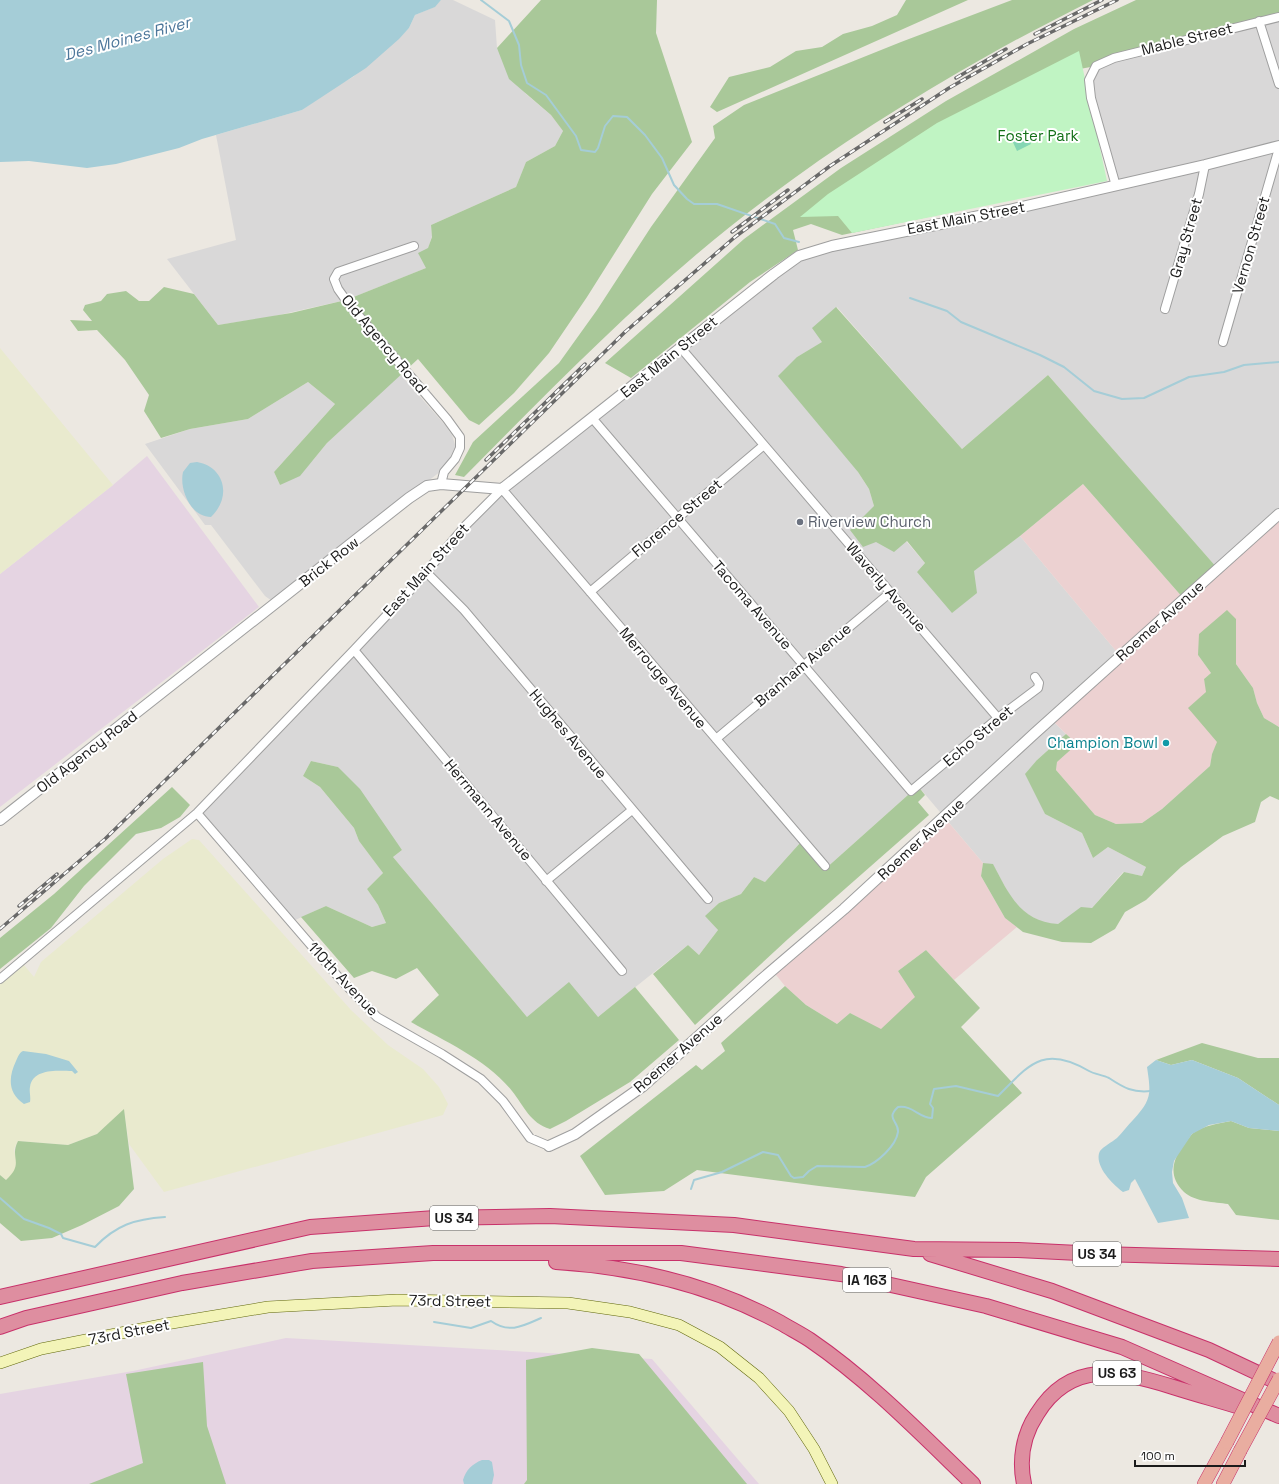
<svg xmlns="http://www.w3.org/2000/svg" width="1279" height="1484" viewBox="0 0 1279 1484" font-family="'Space Grotesk',sans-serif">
<rect width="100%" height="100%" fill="#ece8e1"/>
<!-- residential -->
<path fill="#d9d8d8" d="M441,0H453L495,20L497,48L526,94L551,115L563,131L555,146L526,162L516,187L431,225L432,236L428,249L426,268L346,300L270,317L218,325L167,259L236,240L216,135L302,110L333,88L353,77L399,38L409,28L415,15L434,7Z
M1279,17V514L1218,569L1048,375L962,449L837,307L823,342L797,357L858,472L869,489L874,506L876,542L906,541L925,563L917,572L973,571L1020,536L1121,657L1051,719L1066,734L1037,760L1039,799L1045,814L1082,833L1093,858L1108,847L1146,867L1142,876L1123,872L1092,908L1069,917L1058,924H1046L1027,914L1013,901L993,865L983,863L918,786L824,870L800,843L765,882L754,877L741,894L719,903L706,916L718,930L699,955L688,945L598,1017H527L393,857L402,850L338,767L311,761L303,776L320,787L354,828L359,841L383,873L367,889L378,905L386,923L372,927L326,906L291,922L197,813L502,489L799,256L1116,186L1089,80L1096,66Z
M400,374L445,425L452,435L457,451L445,468L272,601L265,596L211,525H205L145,444L190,429L248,419L308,382L335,404L274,472L280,485L313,460L327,443Z"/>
<!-- commercial -->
<path fill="#ecd1d1" d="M1083,484L1184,599L1279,514V727L1264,718L1257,703L1253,688L1236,664V619L1198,655L1211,673L1204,679L1218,742L1212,754L1210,766L1162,809L1142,823L1116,824L1095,815L1056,770L1057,762L1076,744L1051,719L1121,657L1020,536Z
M944,817L983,863L981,876L1005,918L1017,927L954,980L926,950L898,971L916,997L881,1030L850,1013L837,1024L806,1005L785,986L772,970Z"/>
<!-- industrial -->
<path fill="#e5d4e2" d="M147,456L259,607L0,807V574L113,485Z
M286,1338L652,1359L759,1484H0V1394L133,1371Z"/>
<!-- farmland -->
<path fill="#e9eace" d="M0,348L113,485L0,574Z
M192,839L199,840L351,1010L388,1045L423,1069L439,1087L448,1104L443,1115L164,1192L129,1144L124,1110L97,1134L68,1145L18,1141L14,1149L17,1163L14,1173L6,1180L0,1175V984L24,965L34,977L41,962L163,859Z"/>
<!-- forest -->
<path fill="#a9c899" d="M541,0H657L656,33L692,142L652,194L587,297L549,353L514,393L479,425L469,420L418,359L327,443L300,476L280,485L274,472L335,404L308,382L248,419L190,429L161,438L144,411L149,395L125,360L97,330L78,331L70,320L92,321L83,310L85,305L101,301L107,294L126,291L139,301H149L164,287L194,294L218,325L291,313L346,300L426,268L418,253L428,248L432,237L431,225L516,187L526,162L555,146L563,131L551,115L509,79L497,48Z
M906,0H968L717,112L710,107L729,77L770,67L796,51L822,47L843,34L872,26L897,15Z
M1012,0H1093C1058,18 1022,36 987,56C911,99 836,146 766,199C656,281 560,380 464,477L455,475L473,442L559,363L597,310L651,227L715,138L713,126L744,105L901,42Z
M1136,0H1279V17L1096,66L1069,71L947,213L842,235L811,224L793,230L798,250L750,282L631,378L605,363L744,239L841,168L946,101L1074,29Z
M836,307L962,449L1048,375L1218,569L1184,599L1083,484L1020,536L974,571L977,593L952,613L917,572L925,563L907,541L894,552L876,542L863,547L850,530L874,506L869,489L858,472L778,376L797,357L822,342L812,328Z
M1227,610L1236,619V664L1253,688L1257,703L1264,718L1279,727V800L1270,796L1261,802L1255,822L1223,836L1181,867L1146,900L1125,912L1115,929L1091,943L1062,942L1023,932L1005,918L981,876L983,863L993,864C1009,894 1020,921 1058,924L1081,907L1092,908L1124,872L1142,876L1146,867L1108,847L1093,858L1082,833L1045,814L1025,774L1037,760L1066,734L1077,744L1057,762L1056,770L1095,815L1116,824L1142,823L1162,809L1210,766L1212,754L1217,742L1188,708L1206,692L1204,679L1211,673L1198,655L1199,634Z
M311,761L338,767L360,789L402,850L393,857L527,1017L569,982L598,1017L635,987L679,1040L630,1082L566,1121L550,1129C530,1123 524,1106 512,1091C486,1059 446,1042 411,1022L439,995L417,968L396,979L372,971L354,978L301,917L326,906L372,927L386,923L378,905L367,889L383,873L359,841L354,828L320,787L303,776Z
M918,786L925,795L918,802L929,815L788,939L695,1025L653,974L688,945L699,955L718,930L705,916L719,903L741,894L754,877L765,882L800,843L824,870Z
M172,787L190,805L180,817L161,828L136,834L84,886L51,928L0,969V938L54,894Z
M926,950L980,1008L961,1027L1022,1093L926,1177L915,1197L819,1186L697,1170L664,1191L605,1195L580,1156L696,1065L702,1070L725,1051L721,1043L785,986L806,1005L837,1024L850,1013L881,1029L915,997L898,971Z
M1202,1043L1258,1058H1279V1105L1238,1078L1192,1060L1171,1065L1156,1060Z
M124,1109L134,1189L119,1206L82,1225L52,1238L21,1241L0,1223V1175L6,1180C25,1163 9,1158 18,1141L68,1145L97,1134Z
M1231,1121L1249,1128L1279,1131V1220L1236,1215L1228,1204C1215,1202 1195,1202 1184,1192C1167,1176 1173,1158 1185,1143C1188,1139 1190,1136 1193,1133C1205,1125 1217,1124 1231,1121Z
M592,1348L639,1354L747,1484H524L527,1480L526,1360Z
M203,1362L207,1426L226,1484H89L143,1463L126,1374Z"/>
<!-- park -->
<path fill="#c0f4c3" d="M1079,51L1107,181L852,233L838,216L800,217L828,194L937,123Z"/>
<!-- pitch -->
<path fill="#85d6b3" d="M1024,130L1031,144L1017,151L1010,136Z"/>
<!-- water -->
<path fill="#a5cdd7" d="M0,0H441L435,7L415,15L409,28L399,39L366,68L302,110L202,139L179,148L116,164L87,168L29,161L0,162Z
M197,462C225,467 232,497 211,517C191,517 179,490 183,472L190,463Z
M23,1051L46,1054L69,1061L78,1072L75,1074L72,1071C58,1071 33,1068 30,1087C29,1092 31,1096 30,1102L24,1104C8,1093 8,1078 16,1061C18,1057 19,1053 23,1051Z
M1156,1060L1171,1065L1192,1060L1238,1078L1279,1105V1131L1249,1128L1231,1121L1209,1125L1192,1134L1174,1161L1172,1172L1173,1183L1182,1198L1189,1218L1158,1223L1135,1179L1131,1183L1129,1190L1123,1192C1113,1185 1093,1165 1100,1151C1103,1147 1112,1142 1117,1138C1123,1132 1127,1126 1133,1120C1152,1099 1151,1094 1147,1067Z
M482,1460H489L492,1462L494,1475L492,1484H464L463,1480C466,1470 472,1464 482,1460Z"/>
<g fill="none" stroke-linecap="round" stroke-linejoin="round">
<!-- stream -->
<path stroke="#a5cdd7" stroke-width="2" d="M481,0L509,21L519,45L521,65L527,83L546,95L576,136L581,150L595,152L598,148L605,126L613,116L627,117L645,135L662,158L674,185L687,199L694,204H717L775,224L784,238L799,242
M910,298L947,311L961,322L1040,355L1064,367L1094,391L1122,399L1144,398L1189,377L1224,372L1244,365L1279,362
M691,1189L694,1180L722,1172L763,1152L778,1155L791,1176L794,1178L803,1177L809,1171L817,1166L865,1167C877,1163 896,1146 898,1132C899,1121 885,1119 898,1107C913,1105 919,1118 932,1118L933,1108L930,1104L934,1089L956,1086L998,1096C1029,1065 1043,1044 1089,1071C1094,1074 1103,1075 1109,1078C1124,1088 1133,1093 1151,1091
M0,1198L24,1219L49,1228L61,1234L63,1238L95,1247C116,1225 135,1219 165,1217
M434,1322L471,1328L491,1321C509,1334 523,1326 541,1318"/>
<!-- minor casing -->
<g stroke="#9f9f9f" stroke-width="10">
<path id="minor" d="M1259,21L1279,84
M1116,186L1091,98L1089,80L1096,66L1114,58L1279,17
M414,246L338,272L334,279L338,289L348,303L447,419L460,437V448L455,459L444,472L441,484
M1165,309L1199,194L1205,165
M1223,342L1279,148
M680,347L998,718
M593,419L911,791L998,718L1038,688L1039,683L1035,677
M426,572L464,610L708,899
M590,592L764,445
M354,650L622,971
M716,739L891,592
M197,813L341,980L377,1017L442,1054L481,1079L503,1101L530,1138L549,1146
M546,881L632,810
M0,979L197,813L354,650L416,584L466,525L502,489L825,866"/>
</g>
<!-- tertiary casing -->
<g stroke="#9f9f9f" stroke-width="12">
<path id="tertiary" d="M0,820L409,498L427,486L441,484L502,489L774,274L799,256L832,246L1009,210L1205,165L1279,146
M549,1146L575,1134L643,1086L762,979L844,909L1035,733L1279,514"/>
</g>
<!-- secondary casing -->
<g stroke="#61680d" stroke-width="12">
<path id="secondary" d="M0,1363L41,1349L166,1324L268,1307L397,1300L568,1303L630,1312L679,1325L720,1347L759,1378L789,1411L814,1449L832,1484"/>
</g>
<!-- trunk casing -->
<g stroke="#c8316a" stroke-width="14">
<path id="trunk" d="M1204,1484L1227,1442
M1223,1484L1240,1451"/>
</g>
<!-- motorway casing -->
<g stroke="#c8316a" stroke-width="16">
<path id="motorway" d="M930,1254L1052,1291L1209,1350L1279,1383
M556,1262C634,1267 712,1285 781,1323C791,1329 801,1334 810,1340C870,1381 921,1434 973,1484
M0,1297L310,1227L435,1218L550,1216L734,1225L914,1249L1018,1250L1099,1254L1279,1259
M0,1327L26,1318L182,1283L312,1261L433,1253H681L841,1274L986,1306L1122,1347L1279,1416
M1024,1484C1019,1460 1023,1435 1037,1414C1071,1359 1121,1371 1173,1387C1195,1394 1217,1400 1240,1407"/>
</g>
<!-- minor -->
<use href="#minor" stroke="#fff" stroke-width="8"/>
<!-- tertiary -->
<use href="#tertiary" stroke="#fff" stroke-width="10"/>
<!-- secondary -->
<use href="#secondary" stroke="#f3f4b8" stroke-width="11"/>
<!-- trunk -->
<use href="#trunk" stroke="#e9ada0" stroke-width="13"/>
<!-- motorway -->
<use href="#motorway" stroke="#de8ea0" stroke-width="14"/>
<!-- rail casing -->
<g stroke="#696969" stroke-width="3.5">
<path id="rail" d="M1035,34L1102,0
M956,78L1006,49
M885,122L922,99
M732,232L788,190
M486,460L585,364
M19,906L57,874
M0,929L105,839L625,332L735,237L830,166L949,88L1027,44L1117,0"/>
</g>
<!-- rail -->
<use href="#rail" stroke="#fff" stroke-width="2" stroke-dasharray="6" stroke-linecap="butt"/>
<!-- trunk-bridge casing -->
<g stroke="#c8316a" stroke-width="14" stroke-linecap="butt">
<path id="trunk-bridge" d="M1227,1442L1279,1342
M1240,1451L1279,1379"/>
</g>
<!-- trunk-bridge -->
<use href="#trunk-bridge" stroke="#e9ada0" stroke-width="13"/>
</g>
<!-- markers -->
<circle fill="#6b7280" stroke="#fff" stroke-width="1.5" cx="800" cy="522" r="4"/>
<circle fill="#0f9aa8" stroke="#fff" stroke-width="1.5" cx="1166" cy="743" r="4"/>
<g text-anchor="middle" stroke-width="4" stroke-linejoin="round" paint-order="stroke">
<!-- shield labels -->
<g fill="#fff" stroke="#5f5f5f" stroke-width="1">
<rect x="430" y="1206" width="48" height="24" rx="3"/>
<rect x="1073" y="1242" width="48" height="24" rx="3"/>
<rect x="843" y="1268" width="48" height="24" rx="3"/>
<rect x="1093" y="1361" width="48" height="24" rx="3"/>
</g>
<g font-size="14" font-weight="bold" fill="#1b1b1b">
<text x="454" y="1223">US 34</text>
<text x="1097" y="1259">US 34</text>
<text x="867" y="1285">IA 163</text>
<text x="1117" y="1378">US 63</text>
</g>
<!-- street labels -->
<g font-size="15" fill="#1b1b1b" stroke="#fff">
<text transform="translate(1187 39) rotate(-14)" y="5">Mable Street</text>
<text transform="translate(966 218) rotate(-11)" y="5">East Main Street</text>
<text transform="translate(1186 238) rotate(-74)" y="5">Gray Street</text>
<text transform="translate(1251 245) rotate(-74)" y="5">Vernon Street</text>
<text transform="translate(384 344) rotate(50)" y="5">Old Agency Road</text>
<text transform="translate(669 357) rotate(-39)" y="5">East Main Street</text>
<text transform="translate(677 518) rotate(-40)" y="5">Florence Street</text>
<text transform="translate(329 562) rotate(-38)" y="5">Brick Row</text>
<text transform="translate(426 570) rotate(-48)" y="5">East Main Street</text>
<text transform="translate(886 587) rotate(49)" y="5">Waverly Avenue</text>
<text transform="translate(752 605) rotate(49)" y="5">Tacoma Avenue</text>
<text transform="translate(1160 621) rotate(-42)" y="5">Roemer Avenue</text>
<text transform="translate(803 665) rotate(-40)" y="5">Branham Avenue</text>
<text transform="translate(663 678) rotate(50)" y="5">Merrouge Avenue</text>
<text transform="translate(568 734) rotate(50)" y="5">Hughes Avenue</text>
<text transform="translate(978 736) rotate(-40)" y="5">Echo Street</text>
<text transform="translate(87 752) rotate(-38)" y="5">Old Agency Road</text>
<text transform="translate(488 810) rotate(50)" y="5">Herrmann Avenue</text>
<text transform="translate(921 839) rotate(-43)" y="5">Roemer Avenue</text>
<text transform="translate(343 979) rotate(47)" y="5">110th Avenue</text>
<text transform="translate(678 1053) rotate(-41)" y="5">Roemer Avenue</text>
<text transform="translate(450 1301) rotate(1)" y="5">73rd Street</text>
<text transform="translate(129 1332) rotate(-11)" y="5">73rd Street</text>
</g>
<!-- park labels -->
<g font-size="15" fill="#136f18" stroke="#fff">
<text x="1038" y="141">Foster Park</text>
</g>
<!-- worship labels -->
<g font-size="15" fill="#5b616d" stroke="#fff" text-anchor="start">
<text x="808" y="527">Riverview Church</text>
</g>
<!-- culture labels -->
<g font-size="15" fill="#0d838f" stroke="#fff" text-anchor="end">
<text x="1158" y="748">Champion Bowl</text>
</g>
<!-- water labels -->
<g font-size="16" font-style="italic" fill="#4d779b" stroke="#fff">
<text transform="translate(127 38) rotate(-15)" y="6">Des Moines River</text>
</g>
</g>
<!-- scale -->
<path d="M1135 1460v6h110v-6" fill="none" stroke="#1b1b1b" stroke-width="2"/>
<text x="1141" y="1460" font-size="12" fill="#1b1b1b" stroke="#ffffff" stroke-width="3" paint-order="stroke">100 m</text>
</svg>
